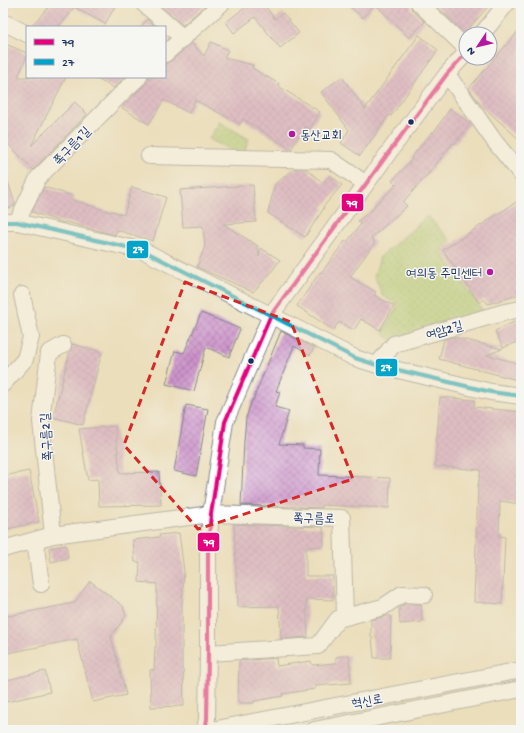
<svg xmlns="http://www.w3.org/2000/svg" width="524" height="733" viewBox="0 0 524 733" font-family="'Gochi Hand','Poor Story',sans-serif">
<defs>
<pattern id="grass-dots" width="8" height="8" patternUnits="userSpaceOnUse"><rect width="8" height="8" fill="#abcc75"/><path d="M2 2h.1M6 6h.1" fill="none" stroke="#8aa663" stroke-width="1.8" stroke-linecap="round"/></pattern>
<pattern id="building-cross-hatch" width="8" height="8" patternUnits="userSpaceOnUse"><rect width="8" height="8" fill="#ce94cb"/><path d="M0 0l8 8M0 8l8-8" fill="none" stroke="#a679a8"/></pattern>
</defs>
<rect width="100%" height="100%" fill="#f6f6f2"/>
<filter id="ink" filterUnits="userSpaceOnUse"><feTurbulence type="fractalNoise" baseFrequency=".025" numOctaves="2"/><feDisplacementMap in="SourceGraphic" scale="8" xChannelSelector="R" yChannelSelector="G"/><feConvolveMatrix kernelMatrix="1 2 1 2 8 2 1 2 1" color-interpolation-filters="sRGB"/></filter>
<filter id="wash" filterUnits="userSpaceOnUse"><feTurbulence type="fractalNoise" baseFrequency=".012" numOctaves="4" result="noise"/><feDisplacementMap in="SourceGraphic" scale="16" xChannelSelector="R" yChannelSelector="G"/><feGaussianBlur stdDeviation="0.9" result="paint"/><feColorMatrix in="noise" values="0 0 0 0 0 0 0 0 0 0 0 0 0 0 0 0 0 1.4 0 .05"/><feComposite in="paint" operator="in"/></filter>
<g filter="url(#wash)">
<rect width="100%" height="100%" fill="#ebdebb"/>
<!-- grass -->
<path fill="url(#grass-dots)" stroke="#637e6a" d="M219,122L249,139L242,156L209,139Z
M428,216L451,241L441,251L485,314L394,341L386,336L383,332L398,305L383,296L374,276L380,257Z"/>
<g id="blocks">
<!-- building -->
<path fill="url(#building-cross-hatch)" d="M53,3H117L105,24L74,7L69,15L58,27H33L31,26Z
M160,3H208L183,25L159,4Z
M251,3H263L275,19L283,13L299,33L280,48L255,17L234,33L226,22Z
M346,3H410L412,10L425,22L409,38L375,4L363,18Z
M433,3H491L465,33Z
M147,19L156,27H141Z
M521,28V141L481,105L469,88Z
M419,35L438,50L391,116L389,115L360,156L341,143L349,130L321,92L342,77L365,109Z
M211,42L228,50L224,58L253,65L252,68L279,84L278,86L320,112L310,129L305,127L291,149L243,119L240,124L195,100L189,113L164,100L149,124L122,108L125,104L145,84L148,77H165V63L171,61L192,43L204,56Z
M3,43L27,53V56L18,77H66L31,146L75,102L87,114L33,170L3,138Z
M93,77H125L114,88Z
M450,109L470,123L455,144L453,143L429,173L403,202L407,206L371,238L375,242L350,277L376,292L374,295L394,306L380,330L361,319L354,330L339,322L333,330L297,306L320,272L321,273L345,241L347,242L361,224L358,221L375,207L374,206L396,185L392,181L412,159L411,158L432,132L433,133Z
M294,169H306L323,183L330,175L342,185L323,207L324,208L305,237L268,213L275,184Z
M3,173H5L15,203L14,206L3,210Z
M253,185L256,222L223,224L258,246L259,257L261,248L280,260L269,275L253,292L197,267L205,246L203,226L183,227L180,190Z
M44,187L74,196L73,200L111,212L112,211L124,215L132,187L166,197L153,241L117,230L115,235L66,222L64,223L32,212Z
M521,199V294L488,304L484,299L479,303L443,250Z
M201,313L240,329L229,357L206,347L194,391L166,384L175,351L184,353Z
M521,319V340L503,348L495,331Z
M281,331L314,348L310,355L294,346L276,391L280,392L275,407L289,411L279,444L303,445V448L320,449L319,475L390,478L389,508L322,505V508L241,505L244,441L246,418L252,400H253Z
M454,337L502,349L487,355L521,364L517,380L439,359L444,339Z
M72,344L102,352L83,425L53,417Z
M440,397L475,400L474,407L521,412V504L500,501L499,536L505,537L502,604L474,602L478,485L481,470L435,466Z
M186,405L208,409L196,476L174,471Z
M115,426L120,473L159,472L161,505L99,506L98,479L88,480L79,429Z
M29,471L39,522L3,530V476Z
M234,524L323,527L324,546L306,547V576H333V600L306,599L308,637L281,639L279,606L238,607Z
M179,533L184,571L182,604V669H183L184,706L151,707L150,670H154L155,647H156L157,584L139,582L140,562H135L133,540L160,537L159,535Z
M66,545L68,558L51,562L49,548Z
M90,581L123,606L126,616L111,636L126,695L93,702L77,639L3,654V617L74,603Z
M405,604H421L422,622L400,624L399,608Z
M387,616H391L390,658H374L372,637H371V620Z
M349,655L351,683L315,686V689L282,694L283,696L254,701V703H238L239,661L276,658L277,666L311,661L312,665L336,663V657Z
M45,671L50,692L6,702L3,688V681Z"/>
</g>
</g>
<g filter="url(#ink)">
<use href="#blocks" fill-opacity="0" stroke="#83868c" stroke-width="1"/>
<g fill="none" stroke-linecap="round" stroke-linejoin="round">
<!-- minor casing -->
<g stroke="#83868c" stroke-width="18">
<path id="minor" d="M143,3L183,38
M419,3L466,48
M3,22L27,34
M482,34L507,3
M165,54L222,3
M447,74L495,142L521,174
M149,156L331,160L366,184
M3,222H17L144,251L355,358L377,365L491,392L521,396
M17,222L38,178L124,91L139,77
M377,365L394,344L505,312L521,309
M3,384L25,359L31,337L22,295
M53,535L41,421L49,353L63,345
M35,540L41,584
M3,549L53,535L211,514L342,518L345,617
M208,653L318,646L338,619L383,607L402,594L424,595
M205,730L207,719L208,653V548L211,514L225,422L271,315L392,148L447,74L466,53
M212,730L521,670
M314,730L521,689"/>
</g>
<!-- minor -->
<use href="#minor" stroke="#fff" stroke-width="16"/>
<!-- bus-1 casing -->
<g stroke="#f6f6f2" stroke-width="7">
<path id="bus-1" d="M205,730L207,719L208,653V548L211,514L225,422L271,315L392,148L447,74L466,53"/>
</g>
<!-- bus-2 casing -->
<g stroke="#f6f6f2" stroke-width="7">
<path id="bus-2" d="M3,222H17L144,251L355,358L377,365L491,392L521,396"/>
</g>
<!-- bus-1 -->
<use href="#bus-1" stroke="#e5007d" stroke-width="4"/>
<!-- bus-2 -->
<use href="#bus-2" stroke="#01a3c8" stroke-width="4"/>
</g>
</g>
<!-- marked area -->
<path d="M0 0H524V733H0ZM185,282L291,322L353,479L198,529L124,445Z" fill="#ebdebb" fill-opacity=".55" fill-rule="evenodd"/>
<path fill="none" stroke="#d62828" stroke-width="3" stroke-dasharray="8 5" stroke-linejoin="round" d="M185,282L291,322L353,479L198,529L124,445Z"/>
<!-- markers -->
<g fill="#1b2f5e" stroke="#f6f6f2" stroke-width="1.5">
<circle cx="411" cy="122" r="3.5"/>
<circle cx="251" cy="361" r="3.5"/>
</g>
<g fill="#b5179e" stroke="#f6f6f2" stroke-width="1.5">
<circle cx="292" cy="134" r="4"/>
<circle cx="490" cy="272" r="4"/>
</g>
<g text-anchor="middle" stroke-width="3" stroke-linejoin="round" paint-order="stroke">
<!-- poi labels -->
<g font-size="13" fill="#1b2f5e" stroke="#f6f6f2" text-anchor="start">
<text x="300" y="139">동산교회</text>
<text x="482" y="277" text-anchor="end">여의동 주민센터</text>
</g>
<!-- street labels -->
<g font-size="13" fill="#1b2f5e" stroke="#f6f6f2">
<text transform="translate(71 145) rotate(-46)" y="5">쪽구름1길</text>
<text transform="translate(444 329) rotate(-16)" y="5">여암2길</text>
<text transform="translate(45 437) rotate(-93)" y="5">쪽구름2길</text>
<text transform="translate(314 517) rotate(2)" y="5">쪽구름로</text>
<text transform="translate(367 700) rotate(-11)" y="5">혁신로</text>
</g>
</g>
<g stroke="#f6f6f2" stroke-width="1.5">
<rect x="341" y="193" width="23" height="19" rx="4" fill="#e5007d"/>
<rect x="126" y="240" width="23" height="19" rx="4" fill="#01a3c8"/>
<rect x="375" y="358" width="23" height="19" rx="4" fill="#01a3c8"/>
<rect x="197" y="532" width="23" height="20" rx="4" fill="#e5007d"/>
</g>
<g font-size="11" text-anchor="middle" font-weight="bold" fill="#fff">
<text x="352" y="207">79</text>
<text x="138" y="253">27</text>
<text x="386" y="371">27</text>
<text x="209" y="546">79</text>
</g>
<!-- margin -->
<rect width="524" height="733" fill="none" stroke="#f6f6f2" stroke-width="16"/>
<!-- legend -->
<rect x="26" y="26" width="140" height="52" fill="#f6f6f2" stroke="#9ea6b7"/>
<rect x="34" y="39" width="20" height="6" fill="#e5007d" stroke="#9ea6b7"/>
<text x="62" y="46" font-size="12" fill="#1b2f5e">79</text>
<rect x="34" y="59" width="20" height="6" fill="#01a3c8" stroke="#9ea6b7"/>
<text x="62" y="66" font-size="12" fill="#1b2f5e">27</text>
<!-- north arrow -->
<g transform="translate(478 46) rotate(235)"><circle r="19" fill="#f6f6f2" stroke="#9ea6b7"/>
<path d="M0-3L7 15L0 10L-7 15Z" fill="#b5179e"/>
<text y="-6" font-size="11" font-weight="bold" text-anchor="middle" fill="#1b2f5e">N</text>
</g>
</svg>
